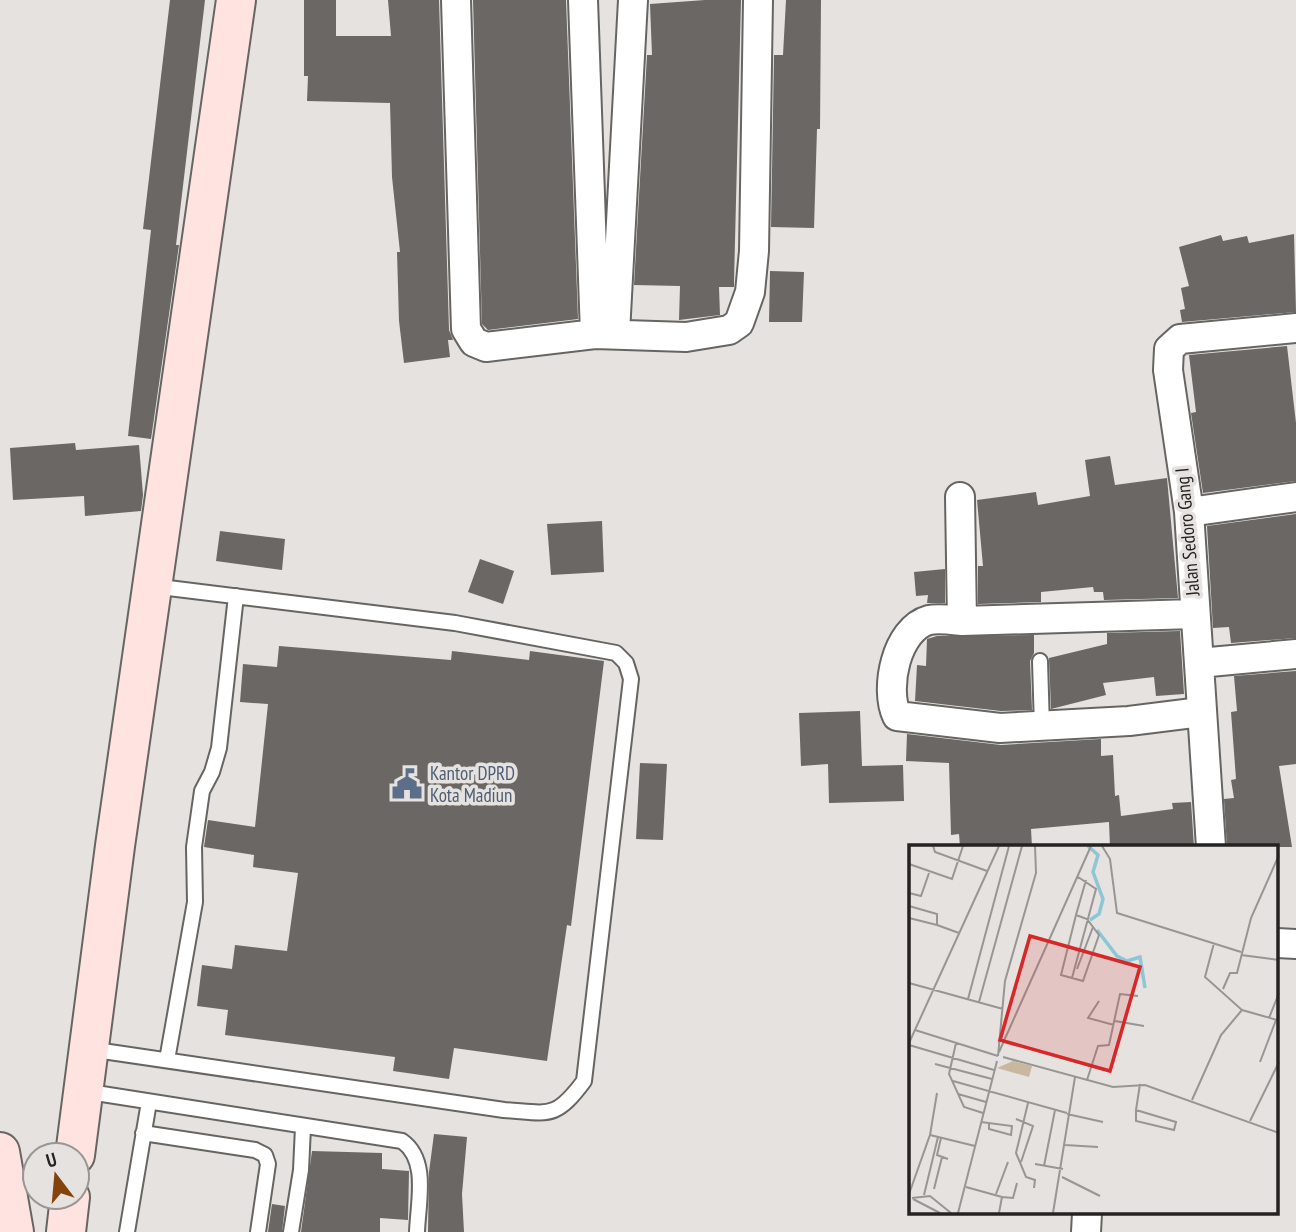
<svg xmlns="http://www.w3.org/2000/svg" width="1296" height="1232" viewBox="0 0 1296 1232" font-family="'PT Sans Narrow',sans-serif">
<rect width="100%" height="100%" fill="#e5e2df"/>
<!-- building -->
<path fill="#6a6765" d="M170,0H205L176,245H179L151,439L128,436L151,230L143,229Z
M304,0H336V36H391L388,0H439L449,330L453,340H448L450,357L404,363L399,321L397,252H400L392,177L390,103L307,101L308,76H304Z
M473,0H566L578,319L488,330L482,324Z
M705,0H741L734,282V287H719L720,315L679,320L680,286L634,285L647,55H652L650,4Z
M786,0H821L820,129H817L814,228L771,227L774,55H783Z
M1294,234L1296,312L1182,322L1180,310L1185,309L1181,288L1189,286L1179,247L1221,235L1223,241L1247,236L1249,243Z
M770,271L804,272L802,322H769Z
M1287,346L1296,423V481L1203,493L1191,413L1196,412L1189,355Z
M75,443L76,450L139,445L143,495L141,511L85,516L84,496L13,500L10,448Z
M1110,456L1115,485L1167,478L1178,598L1104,600L1103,592H1094L1093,587L1041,592V602L978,604V566H983L977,500L1036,492L1038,505L1090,496L1085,460Z
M1296,514V638L1231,643L1229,627L1213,628L1207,526Z
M602,521L604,572L551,575L547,524Z
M220,531L285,539L282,570L216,561Z
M480,559L514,571L503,604L468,592Z
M945,569V603H927L928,595L916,596L914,572Z
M1180,631L1184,694L1156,696L1154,677L1103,683L1106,695L1051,709L1049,658L1107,644V633Z
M1034,635V653L1030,661L1032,710L1001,711L915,701L917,665L926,666L927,639L937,636Z
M279,646L451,660L452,651L529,660L530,651L604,661L571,926L567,925L547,1061L454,1048L449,1079L393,1071L395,1057L225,1035L228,1010L197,1006L202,965L232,969L235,945L287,951L298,873L253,867L254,855L204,847L208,820L255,827L268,704L240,702L243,664L277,667Z
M1296,671V764L1279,766L1292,847H1227L1224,799L1234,798L1231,780L1236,779L1231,712L1237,711L1234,676Z
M860,711L862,766L903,765L904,801L829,803L828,764L801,766L799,713Z
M907,734L1001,745L1101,739V756L1113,755L1115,796L1119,795L1121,816L1173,809L1172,803L1191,802L1194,847H1110L1109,822L1031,829L1032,847H960L959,834L951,835L949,763L906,761Z
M640,763L667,764L663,840L636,839Z
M434,1134L467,1137L462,1194L464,1232H428L429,1172Z
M312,1151L382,1153V1169L409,1171L408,1220L380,1218V1232H301Z
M272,1204L285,1206L282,1232H268Z"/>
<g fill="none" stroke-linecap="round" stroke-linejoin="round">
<!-- lane casing -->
<g stroke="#676562" stroke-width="18">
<path id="lane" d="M1040,661L1042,727
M89,1049L504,1110C549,1113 555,1120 584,1081L631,679L626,663L616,653L455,623L152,586
M167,1060L195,902L194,847L202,791L212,772L219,748L236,596
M83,1091L402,1141C429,1160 418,1202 417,1232
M143,1133L255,1150L265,1155L268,1164L258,1232
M127,1232L149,1102
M291,1232L301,1170L303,1127"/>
</g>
<!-- street casing -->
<g stroke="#676562" stroke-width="32">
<path id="street" d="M456,0L466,329L474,342L486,347L595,334L686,337L729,330L739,323L750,292L754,251L758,0
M583,0L595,334
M615,333L633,0
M960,497L962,621C952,620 939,618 929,620C896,629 884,689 897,716L1000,728L1129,721L1201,712
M1189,512L1296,497
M962,621L1194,614
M1199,663L1296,654
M1211,847L1189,512L1168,370L1169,349L1180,339L1296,328
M1277,943L1296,944
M1086,1232L1087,1213"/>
</g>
<!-- secondary casing -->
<g stroke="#676562" stroke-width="42">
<path id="secondary" d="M0,1152L14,1232
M75,1155L115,846L236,0
M66,1232L70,1197"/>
</g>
<!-- lane -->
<use href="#lane" stroke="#fff" stroke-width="14"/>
<!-- street -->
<use href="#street" stroke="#fff" stroke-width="28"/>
<!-- secondary -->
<use href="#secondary" stroke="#fee3e0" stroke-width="38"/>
</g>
<!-- icons -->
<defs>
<g id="civic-bare" transform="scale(2.415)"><path d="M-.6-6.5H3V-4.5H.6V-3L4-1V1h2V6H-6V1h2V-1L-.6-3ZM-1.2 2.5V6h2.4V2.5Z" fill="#5c6f8a" stroke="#e5e2df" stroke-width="2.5" paint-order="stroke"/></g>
</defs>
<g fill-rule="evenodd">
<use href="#civic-bare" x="407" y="784"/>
</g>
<g text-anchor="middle" stroke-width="7" stroke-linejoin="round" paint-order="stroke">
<!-- street labels -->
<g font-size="19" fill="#242322" stroke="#e5e2df">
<text transform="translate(1187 532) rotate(-95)" y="7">Jalan Sedoro Gang I</text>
</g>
<!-- service labels -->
<g font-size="19" fill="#4e5e75" stroke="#e5e2df" text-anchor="start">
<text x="430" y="780">Kantor DPRD<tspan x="430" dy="22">Kota Madiun</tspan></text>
</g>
</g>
<!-- overview -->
<g transform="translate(909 845)">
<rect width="369" height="369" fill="#e5e2df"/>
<path d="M104,216L123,221L120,232L88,223Z" fill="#cab79f"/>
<path fill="none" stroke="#8dc7d5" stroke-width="3.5" d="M179,1L189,10L184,27L194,54L190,69L181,75M188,85L208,111L218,116L231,112L236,143"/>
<path fill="none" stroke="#989693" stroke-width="2" d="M24,1L26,7L78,26M193,1L201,14L208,68L332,107M0,19L43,34L54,1M0,48L12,51L20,28M0,61L28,69V80L50,88M167,70L178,74L190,90L174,136L152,130L167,70L177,35M0,73L28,80M332,110L370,115M168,124L184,82M163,133L187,44L169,32M0,138L94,164M314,144L321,128H328L342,73L370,10M59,154L100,1M190,156L179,173L205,180M70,157L113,1M333,165L368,175M360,173L370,148M206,176L235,181M6,185L89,211M0,198L90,1M47,198L40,229L55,262L74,268M0,200L85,225M90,207L182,1M89,211L96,136L127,28L126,1M94,212L204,242L236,240L370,288M351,217L367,175M26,219L83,234M178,235L189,201L200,200L211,149L229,151M44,236L158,268M49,249L77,257M283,255L312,190L333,165L296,132L305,98M119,258L107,308L117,332L126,335L125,343M227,265V276L265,285L267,277L227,265L231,239M158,269L194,277M107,274L124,281L112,317M341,276L370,217M72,277L103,281L102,290L80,284V279M21,290L28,248M32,293L28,310L39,314M156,300L189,302M126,319L154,324M135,321L146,265M153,332L191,351M57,342L93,352L90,368M25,344L33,312M0,349L21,290L66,301M87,349L99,317M15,350L29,292M93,352L104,353L108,338M3,353L21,351L42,368M4,354L31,368M49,368L88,216M144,368L166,232"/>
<path fill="#d62828" fill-opacity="0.15" stroke="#d62828" stroke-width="3.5" d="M121,91L231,122L201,226L91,195Z"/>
<rect width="369" height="369" fill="none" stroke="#242322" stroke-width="3.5"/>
</g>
<!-- north arrow -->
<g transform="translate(56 1176) rotate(344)"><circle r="33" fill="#e5e2df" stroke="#989693" stroke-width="2"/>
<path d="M0-5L12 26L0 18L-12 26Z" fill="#84430d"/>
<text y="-10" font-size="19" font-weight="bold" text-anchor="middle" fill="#242322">U</text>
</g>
</svg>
